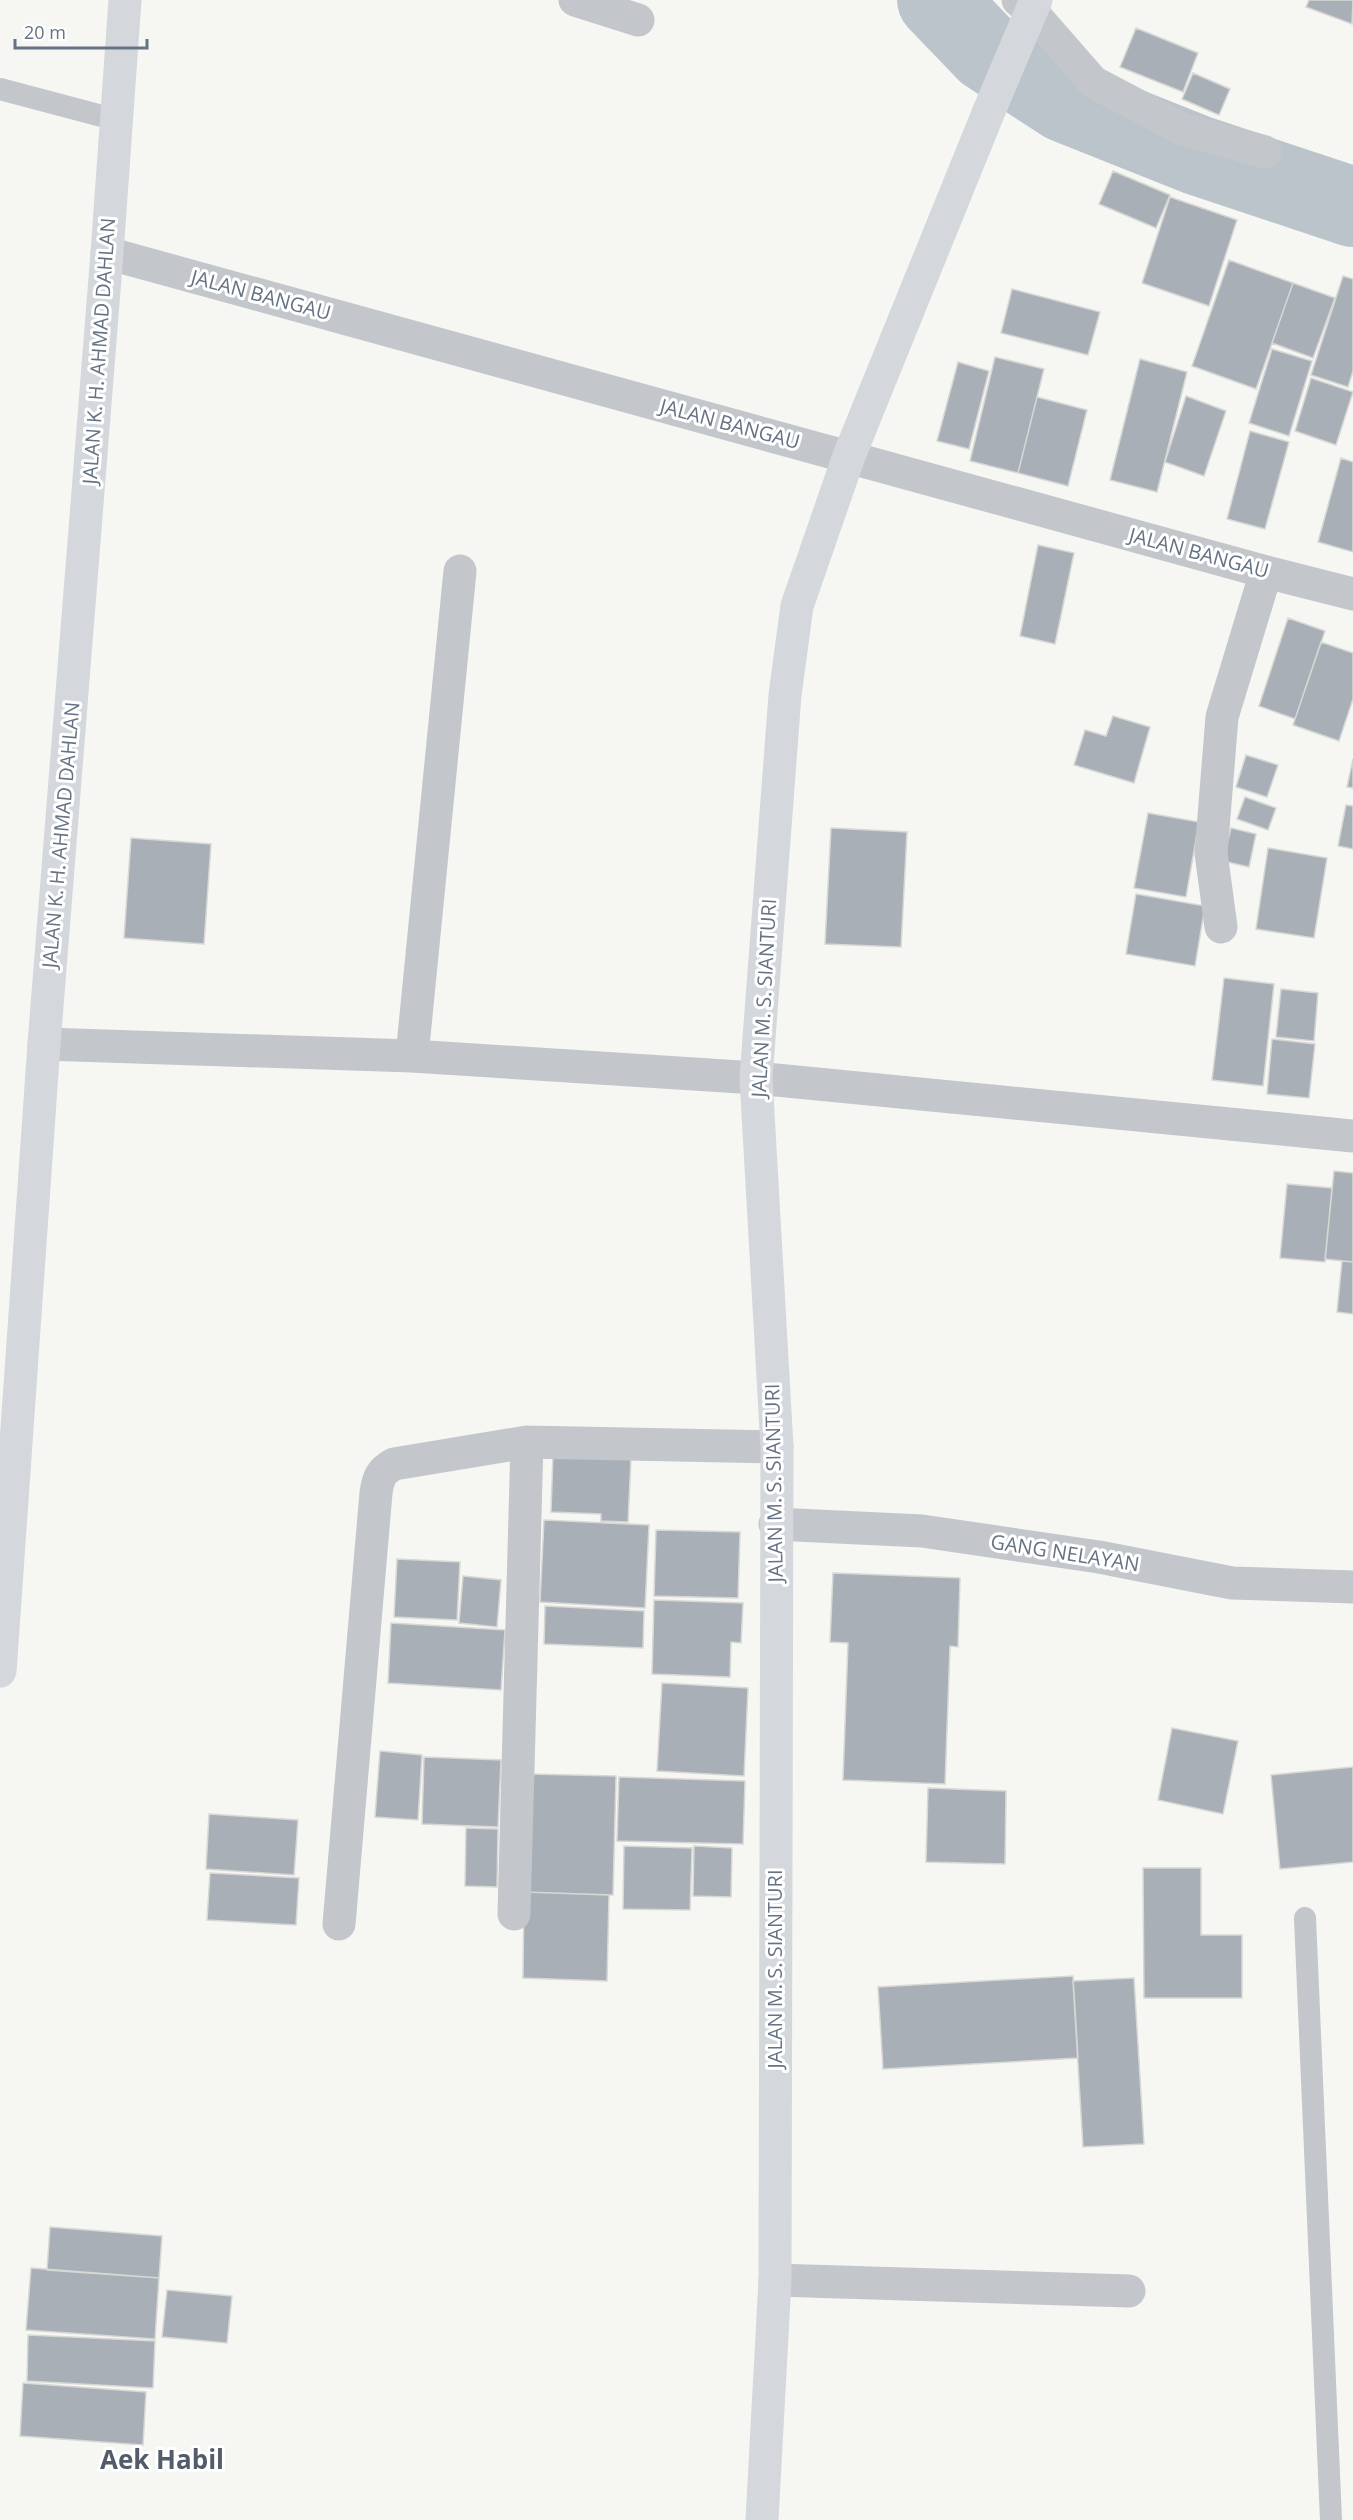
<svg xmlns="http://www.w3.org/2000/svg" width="1353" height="2520" viewBox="0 0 1353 2520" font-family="'Open Sans',sans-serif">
<rect width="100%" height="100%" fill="#f6f6f3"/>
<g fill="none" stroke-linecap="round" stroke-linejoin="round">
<!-- river -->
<path stroke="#bbc4ca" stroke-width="80" d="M937,0L987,52L1064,102L1197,155L1353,207"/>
</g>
<!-- building -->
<path fill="#a8afb6" stroke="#d7d8d5" stroke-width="1.5" d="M1309,0H1353L1352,24L1306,7Z
M1136,28L1198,53L1183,92L1120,67Z
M1193,73L1230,89L1219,115L1182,99Z
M1113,171L1170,195L1156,228L1099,204Z
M1170,197L1237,220L1209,306L1142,283Z
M1229,260L1293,283L1256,389L1192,366Z
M1343,276L1353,279V371L1348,387L1311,375Z
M1293,283L1335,298L1313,358L1272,343Z
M1012,289L1100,312L1088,355L1001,333Z
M1272,349L1312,361L1289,436L1249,423Z
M995,357L1044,369L1018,473L970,461Z
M1140,359L1187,372L1157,492L1110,480Z
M958,362L989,371L969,449L937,441Z
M1311,378L1353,392L1336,445L1295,431Z
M1186,396L1226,411L1204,476L1165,462Z
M1037,397L1087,410L1068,486L1018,473Z
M1250,431L1289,442L1265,529L1227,519Z
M1341,458L1353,462V552L1318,542Z
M1038,545L1074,553L1055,644L1020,636Z
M1288,618L1325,631L1295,719L1259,706Z
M1321,642L1353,653V699L1339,741L1293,725Z
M1113,716L1150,727L1134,783L1074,765L1085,730L1106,736Z
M1246,755L1278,765L1267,797L1236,787Z
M1353,759V788L1347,787Z
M1245,797L1276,808L1268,830L1237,819Z
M1346,805L1353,806V849L1338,846Z
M1148,813L1199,822L1186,897L1134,888Z
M831,828L907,832L901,947L825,944Z
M1231,828L1256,834L1249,867L1223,861Z
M131,838L211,844L204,944L124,938Z
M1268,848L1327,858L1314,938L1256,929Z
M1136,894L1205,906L1195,966L1126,954Z
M1224,978L1274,984L1263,1086L1212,1080Z
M1281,989L1318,993L1314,1041L1276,1037Z
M1272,1039L1315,1044L1309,1098L1267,1094Z
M1334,1171L1353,1173V1262L1325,1259Z
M1287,1184L1332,1188L1325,1262L1280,1258Z
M1342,1261L1353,1262V1314L1337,1312Z
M553,1454L631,1458L628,1522L601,1521V1514L551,1512Z
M544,1520L649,1525L645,1608L540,1602Z
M656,1530L740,1532L738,1598L654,1596Z
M397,1559L460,1562L457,1620L394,1617Z
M833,1573L960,1578L958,1647L950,1646L945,1784L843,1780L848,1643L830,1642Z
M463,1576L501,1580L497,1627L459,1623Z
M654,1600L743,1603L741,1643L731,1642L730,1677L652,1674Z
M545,1606L644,1611L643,1648L544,1644Z
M391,1623L505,1630L501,1690L388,1683Z
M662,1683L748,1688L744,1776L657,1771Z
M1172,1728L1238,1741L1223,1814L1158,1800Z
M380,1751L422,1755L418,1820L375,1817Z
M424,1757L501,1760L498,1827L422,1824Z
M1353,1767V1862L1280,1869L1271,1775Z
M527,1774L616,1776L613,1895L524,1892Z
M619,1777L745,1781L743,1844L617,1841Z
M928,1788L1006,1791L1005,1864L926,1862Z
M209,1814L298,1820L294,1875L206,1869Z
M466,1828L498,1829L497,1887L465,1886Z
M624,1846L692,1848L690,1910L623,1909Z
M694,1846L732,1848L731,1897L693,1896Z
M1143,1868H1201V1935H1242V1998H1144Z
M210,1873L299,1878L296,1925L207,1920Z
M524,1892L609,1895L607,1981L523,1978Z
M1073,1976L1078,2058L883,2069L878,1987Z
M1134,1978L1144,2144L1083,2147L1073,1981Z
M50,2227L162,2236L159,2278L47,2270Z
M31,2268L159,2278L155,2339L26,2330Z
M167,2290L232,2296L227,2343L162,2337Z
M28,2335L155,2341L153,2388L27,2381Z
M23,2383L146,2392L143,2445L20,2436Z"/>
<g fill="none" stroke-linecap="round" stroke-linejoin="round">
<!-- lane -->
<path stroke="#c3c6ca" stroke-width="22" d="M0,89L117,120
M1305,1918L1331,2520"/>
<!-- street -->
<path stroke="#c3c6ca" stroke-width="33" d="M575,0L638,20
M1018,0L1031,11L1093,82L1182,129L1265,152
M107,253L1266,572L1353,594
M1221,927L1211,853L1222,717L1266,572
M44,1044L412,1056L756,1078L1353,1136
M412,1056L460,571
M775,1524L922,1531L1099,1557L1232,1583L1353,1587
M514,1914L527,1442
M339,1924L376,1493C378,1478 381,1471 394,1464L527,1442L777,1447
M775,2280L1129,2291"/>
<!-- secondary -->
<path stroke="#d4d8dc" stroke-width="33" d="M0,1671L44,1044L107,253L125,0
M762,2520L775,2280L777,1447L756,1078L785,695L797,606L849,456L989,111L1036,0"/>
</g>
<g text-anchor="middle" stroke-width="6" stroke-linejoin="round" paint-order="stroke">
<!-- street labels -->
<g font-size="20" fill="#657384" stroke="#fff">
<text transform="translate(261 295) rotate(15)" y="7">JALAN BANGAU</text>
<text transform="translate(99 351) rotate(-86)" y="7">JALAN K. H. AHMAD DAHLAN</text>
<text transform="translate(730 424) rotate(15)" y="7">JALAN BANGAU</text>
<text transform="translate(1199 553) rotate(15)" y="7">JALAN BANGAU</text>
<text transform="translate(61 835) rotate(-85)" y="7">JALAN K. H. AHMAD DAHLAN</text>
<text transform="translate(764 998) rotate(-87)" y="7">JALAN M. S. SIANTURI</text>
<text transform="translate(774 1483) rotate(-91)" y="7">JALAN M. S. SIANTURI</text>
<text transform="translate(1065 1553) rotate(9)" y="7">GANG NELAYAN</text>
<text transform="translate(775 1969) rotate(-90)" y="7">JALAN M. S. SIANTURI</text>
</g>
<!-- district labels -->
<g font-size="26" font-weight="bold" fill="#535d69" stroke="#fff">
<text x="162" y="2469">Aek Habil</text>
</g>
</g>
<!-- scale -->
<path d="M15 39v9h132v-9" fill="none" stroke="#657384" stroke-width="3"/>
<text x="24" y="39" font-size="18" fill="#657384" stroke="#ffffff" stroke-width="4.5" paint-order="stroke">20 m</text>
</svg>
